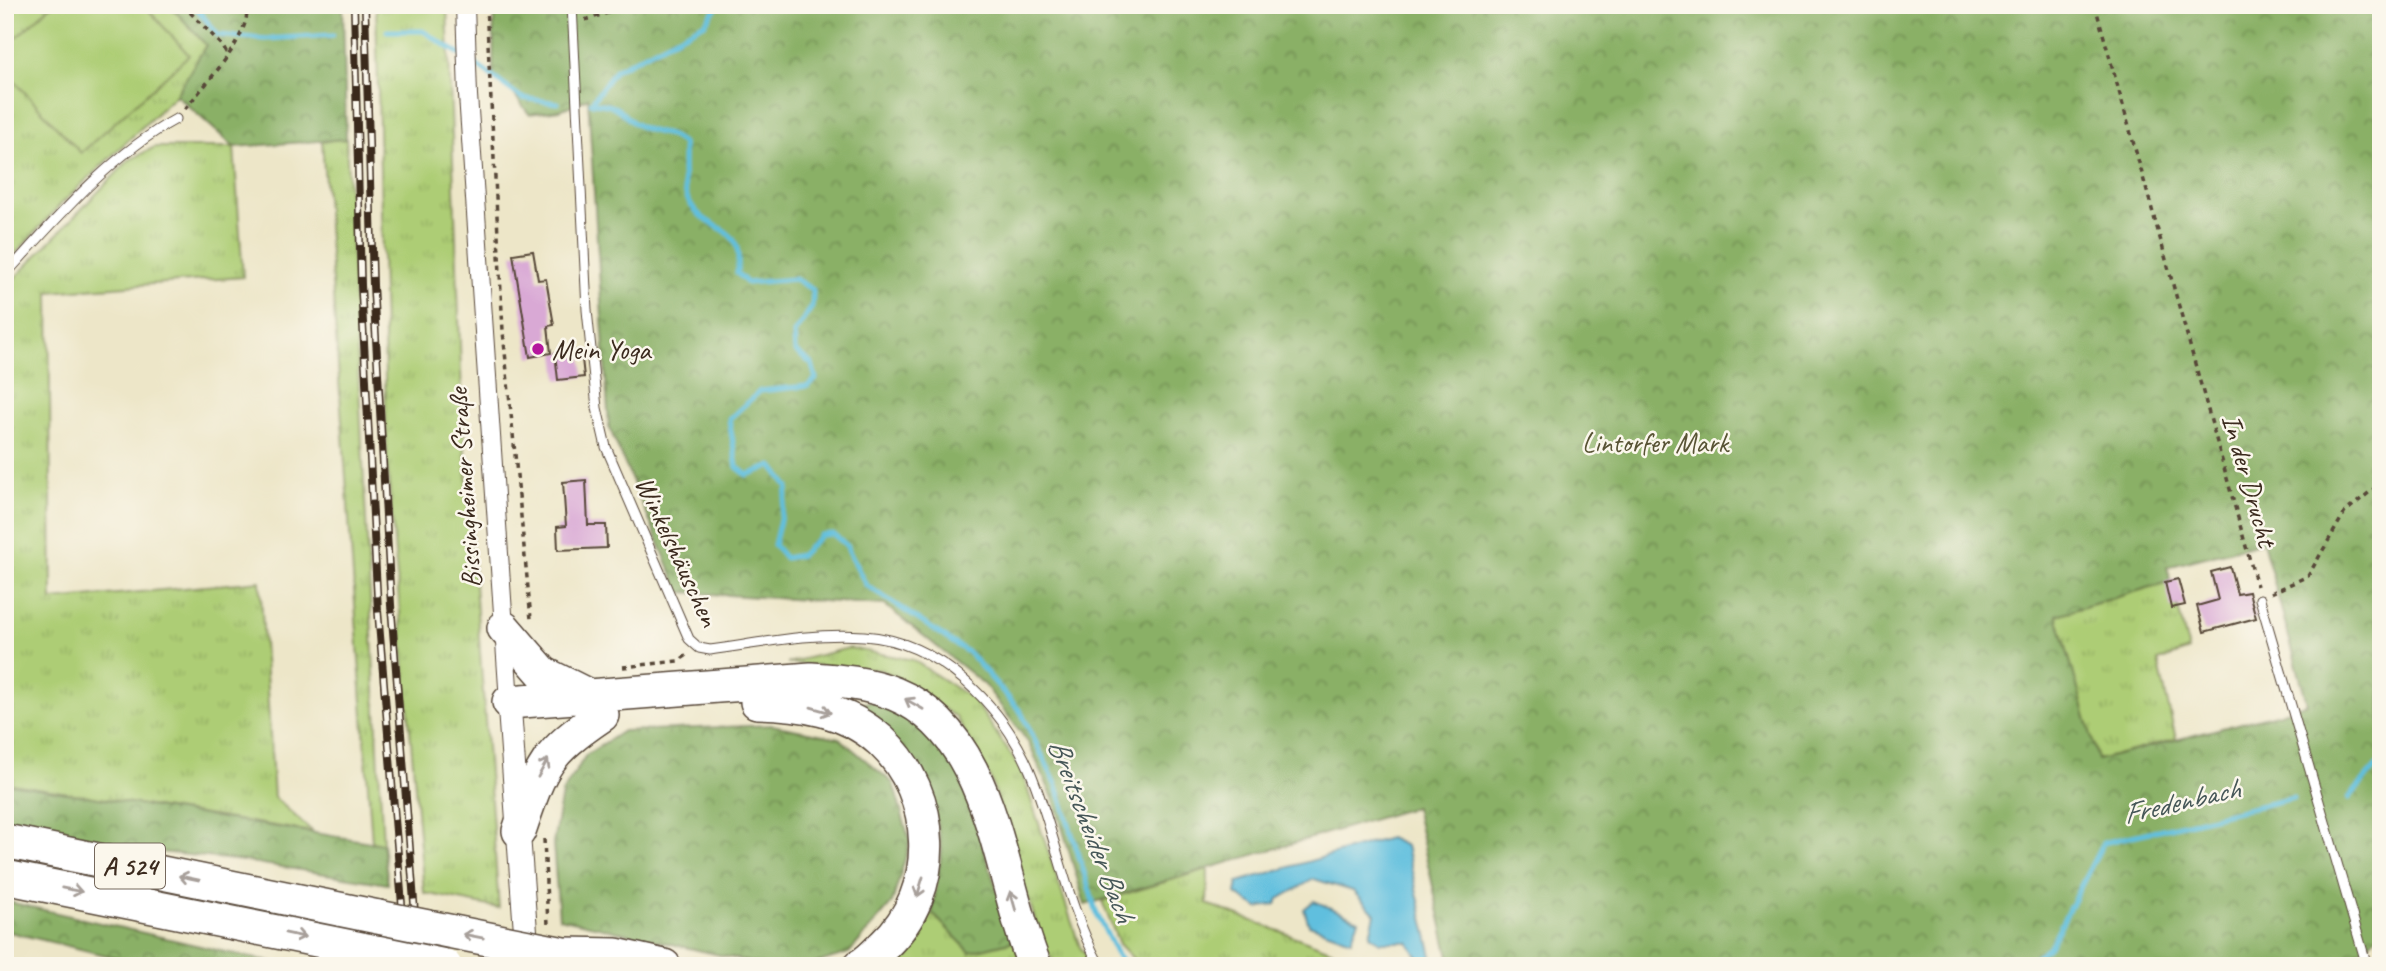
<svg xmlns="http://www.w3.org/2000/svg" width="2386" height="971" viewBox="0 0 2386 971" font-family="Caveat,sans-serif">
<defs>
<pattern id="grass-tufts" width="24" height="20" patternUnits="userSpaceOnUse" patternTransform="scale(1.75)"><rect width="24" height="20" fill="#adcd75"/><path d="M3 7l-1-3M5 7V3M7 7l1-3M15 17l-1-3M17 17v-4M19 17l1-3" fill="none" stroke="#96b065"/></pattern>
<pattern id="forest-crowns" width="20" height="18" patternUnits="userSpaceOnUse" patternTransform="scale(1.75)"><rect width="20" height="18" fill="#8ab066"/><path d="M2 6a3 3 0 1 1 6 0M12 15a3 3 0 1 1 6 0" fill="none" stroke="#728f53"/></pattern>
</defs>
<rect width="100%" height="100%" fill="#fbf7ec"/>
<filter id="ink" filterUnits="userSpaceOnUse"><feTurbulence type="fractalNoise" baseFrequency=".0143" numOctaves="2"/><feDisplacementMap in="SourceGraphic" scale="14" xChannelSelector="R" yChannelSelector="G"/><feConvolveMatrix kernelMatrix="1 2 1 2 8 2 1 2 1" color-interpolation-filters="sRGB"/></filter>
<filter id="wash" filterUnits="userSpaceOnUse"><feTurbulence type="fractalNoise" baseFrequency=".00686" numOctaves="4" result="noise"/><feDisplacementMap in="SourceGraphic" scale="28" xChannelSelector="R" yChannelSelector="G"/><feGaussianBlur stdDeviation="1.57" result="paint"/><feColorMatrix in="noise" values="0 0 0 0 0 0 0 0 0 0 0 0 0 0 0 0 0 1.4 0 .05"/><feComposite in="paint" operator="in"/></filter>
<g filter="url(#wash)">
<rect width="100%" height="100%" fill="#ede6c8"/>
<!-- grass -->
<path fill="url(#grass-tufts)" stroke="#747c4a" stroke-width="2" d="M11,5H170L206,45L176,95L61,204L5,265V10Z
M376,5H447L463,423L499,908L424,893L387,460Z
M346,139L383,844L372,842L322,141Z
M155,147H234L243,277L49,292L52,600L260,581L274,797L313,832L5,783V288L129,160Z
M2171,581L2189,650L2158,661L2176,739L2098,760L2057,615Z
M849,648L913,660L974,700L1021,770L1080,947L1094,966H1057L1044,948L991,780L956,717L882,670L787,663Z
M1208,869L1207,904L1373,966H1140L1119,944L1102,901Z
M932,913L970,952L1014,941L1023,966H883L912,939Z"/>
<!-- forest -->
<path fill="url(#forest-crowns)" stroke="#626d42" stroke-width="2" fill-rule="evenodd" d="M170,5H343L346,139L234,147L176,95L206,45Z
M494,5H2381V933L2357,953L2360,966H1451L1415,807L1085,905L1054,800L1028,742L985,685L885,605L680,592L609,427L588,98L560,110L529,114L510,89L493,77ZM2263,542L2307,703L2280,713L2098,760L2057,615L2171,581L2167,567Z
M872,701L921,724L953,757L1014,941L970,952L932,913L942,850L930,791L856,705Z
M772,725L839,738L893,783L910,842L892,903L849,953L807,966H767L559,918L553,843L562,793L586,755L623,731Z
M5,783L383,844L388,884L244,861L151,851L5,823Z
M5,901L287,966H151L5,931Z"/>
<!-- garden -->
<path fill="#adcd75" stroke="#747c4a" stroke-width="2" d="M52,5H144L189,55L81,153L5,71V48Z"/>
<!-- water -->
<path fill="#60bfde" stroke="#4e747e" stroke-width="2" d="M1389,838L1406,846L1433,960L1424,966L1408,942H1380L1370,935L1375,914L1353,891L1314,879L1279,899L1276,904L1258,908L1236,894L1238,882Z
M1314,901L1359,920L1351,940L1309,925L1304,909Z"/>
<g fill="none" stroke-linecap="round" stroke-linejoin="round">
<!-- stream -->
<path stroke="#60bfde" stroke-width="5" d="M194,5L218,35L265,39L333,35
M387,31H423L464,57
M472,62L522,98L558,103
M591,103C628,105 617,116 643,128C660,136 665,129 683,144C684,162 680,189 691,205C711,235 745,221 737,273L747,283L795,279L813,290L812,307L794,333L795,351L812,364L816,379L808,386L760,391L729,419L737,467L747,475L772,466L788,487L774,545L785,558L801,555L821,535L833,534L846,545L866,585L969,653L1021,712L1057,786L1097,914L1118,957L1129,966
M591,103L615,70L705,23L718,5
M2349,798L2381,761
M1934,966H1973
M2022,966L2050,946L2103,843L2293,798"/>
</g>
<g id="blocks">
<!-- building -->
<path fill="#d9a9d5" d="M533,251L538,280L546,279L554,325L548,326L551,353L530,357L513,254Z
M581,350L584,377L558,380L555,353Z
M586,480L588,525H606L607,548L558,550L557,527L566,526L563,482Z
M2230,567L2237,594L2249,592L2256,618L2204,632L2197,606L2218,600L2211,572Z
M2178,579L2185,605L2171,608L2165,582Z"/>
</g>
</g>
<g filter="url(#ink)">
<use href="#blocks" fill-opacity="0" stroke="#564638" stroke-width="2"/>
<g fill="none" stroke-linecap="round" stroke-linejoin="round">
<!-- service casing -->
<g stroke="#564638" stroke-width="11">
<path id="service" d="M572,5L587,310L597,408L606,447L689,639L699,648L710,650C761,643 813,632 864,636C939,641 1002,705 1030,771C1057,836 1065,903 1100,966
M5,275C55,220 110,155 176,119
M2260,599L2367,966"/>
</g>
<!-- minor casing -->
<g stroke="#564638" stroke-width="20">
<path id="minor" d="M465,5L468,95L509,702"/>
</g>
<!-- tertiary casing -->
<g stroke="#564638" stroke-width="25">
<path id="tertiary" d="M509,702L528,966"/>
</g>
<!-- motorway casing -->
<g stroke="#564638" stroke-width="36">
<path id="motorway" d="M504,628L543,673L589,696
M509,702L811,679C840,681 868,683 895,694C995,735 998,879 1035,966
M757,702C801,703 846,709 881,741C938,794 942,891 884,945C877,952 869,961 860,966
M519,831C541,767 544,754 602,715
M5,841L378,917
M5,877L381,953
M564,954L616,955L664,966"/>
</g>
<!-- path -->
<path stroke="#564638" stroke-width="3.5" stroke-dasharray="5 5" stroke-linecap="butt" d="M183,5L222,45L228,56
M486,5L503,331L531,619
M2095,5L2257,586
M585,20L633,5
M185,109C204,85 251,38 247,5
M2271,593L2308,576L2345,512L2381,483
M623,667L678,661L689,654
M544,839L548,925"/>
<!-- service -->
<use href="#service" stroke="#fff" stroke-width="9"/>
<!-- minor -->
<use href="#minor" stroke="#fff" stroke-width="18"/>
<!-- tertiary -->
<use href="#tertiary" stroke="#fff" stroke-width="23"/>
<!-- motorway -->
<use href="#motorway" stroke="#fff" stroke-width="33"/>
<!-- rail casing -->
<g stroke="#3b2a1e" stroke-width="8">
<path id="rail" d="M354,5L361,285L378,611L407,966
M365,5L373,285L391,605L419,966"/>
</g>
<!-- rail -->
<use href="#rail" stroke="#fbf7ec" stroke-width="5" stroke-dasharray="16" stroke-linecap="butt"/>
<!-- motorway-bridge casing -->
<g stroke="#564638" stroke-width="36" stroke-linecap="butt">
<path id="motorway-bridge" d="M378,917L564,954
M381,953L445,966"/>
</g>
<!-- motorway-bridge -->
<use href="#motorway-bridge" stroke="#fff" stroke-width="33"/>
</g>
<!-- one-way arrows -->
<defs><path id="oneway-shaft" d="M-6 0H5M1.5-3L5.5 0L1.5 3" fill="none" stroke-width="1.6" stroke-linecap="round" stroke-linejoin="round" transform="scale(1.75)"/></defs>
<g stroke="#a79f9a">
<use href="#oneway-shaft" transform="translate(914 704) rotate(-150)"/>
<use href="#oneway-shaft" transform="translate(821 710) rotate(16)"/>
<use href="#oneway-shaft" transform="translate(543 768) rotate(-61)"/>
<use href="#oneway-shaft" transform="translate(189 878) rotate(-168)"/>
<use href="#oneway-shaft" transform="translate(920 887) rotate(107)"/>
<use href="#oneway-shaft" transform="translate(72 890) rotate(11)"/>
<use href="#oneway-shaft" transform="translate(1013 901) rotate(-106)"/>
<use href="#oneway-shaft" transform="translate(295 935) rotate(12)"/>
<use href="#oneway-shaft" transform="translate(473 936) rotate(-169)"/>
</g>
</g>
<!-- markers -->
<circle fill="#b5179e" stroke="#fbf7ec" stroke-width="2.5" cx="538" cy="349" r="7"/>
<g text-anchor="middle" stroke-width="5" stroke-linejoin="round" paint-order="stroke">
<!-- shield labels -->
<rect fill="#fbf7ec" stroke="#75685c" stroke-width="2" x="95" y="843.5" width="70" height="45" rx="5"/>
<g font-size="26" font-weight="bold" fill="#3b2a1e">
<text x="130" y="875">A 524</text>
</g>
<!-- poi labels -->
<g font-size="28" fill="#3b2a1e" stroke="#fbf7ec" text-anchor="start">
<text x="552" y="359">Mein Yoga</text>
</g>
<!-- park labels -->
<g font-size="28" fill="#585334" stroke="#fbf7ec">
<text x="1655" y="452">Lintorfer Mark</text>
</g>
<!-- street labels -->
<g font-size="28" fill="#3b2a1e" stroke="#fbf7ec">
<text transform="translate(2250 480) rotate(74)" y="10">In der Drucht</text>
<text transform="translate(464 488) rotate(-94)" y="10">Bissingheimer Straße</text>
<text transform="translate(678 551) rotate(65)" y="10">Winkelshäuschen</text>
</g>
<!-- water labels -->
<g font-size="30" font-style="italic" fill="#465758" stroke="#fbf7ec">
<text transform="translate(2181 801) rotate(-13)" y="10">Fredenbach</text>
<text transform="translate(1092 830) rotate(69)" y="10">Breitscheider Bach</text>
</g>
</g>
<!-- margin -->
<rect width="2386" height="971" fill="none" stroke="#fbf7ec" stroke-width="28"/>
</svg>
